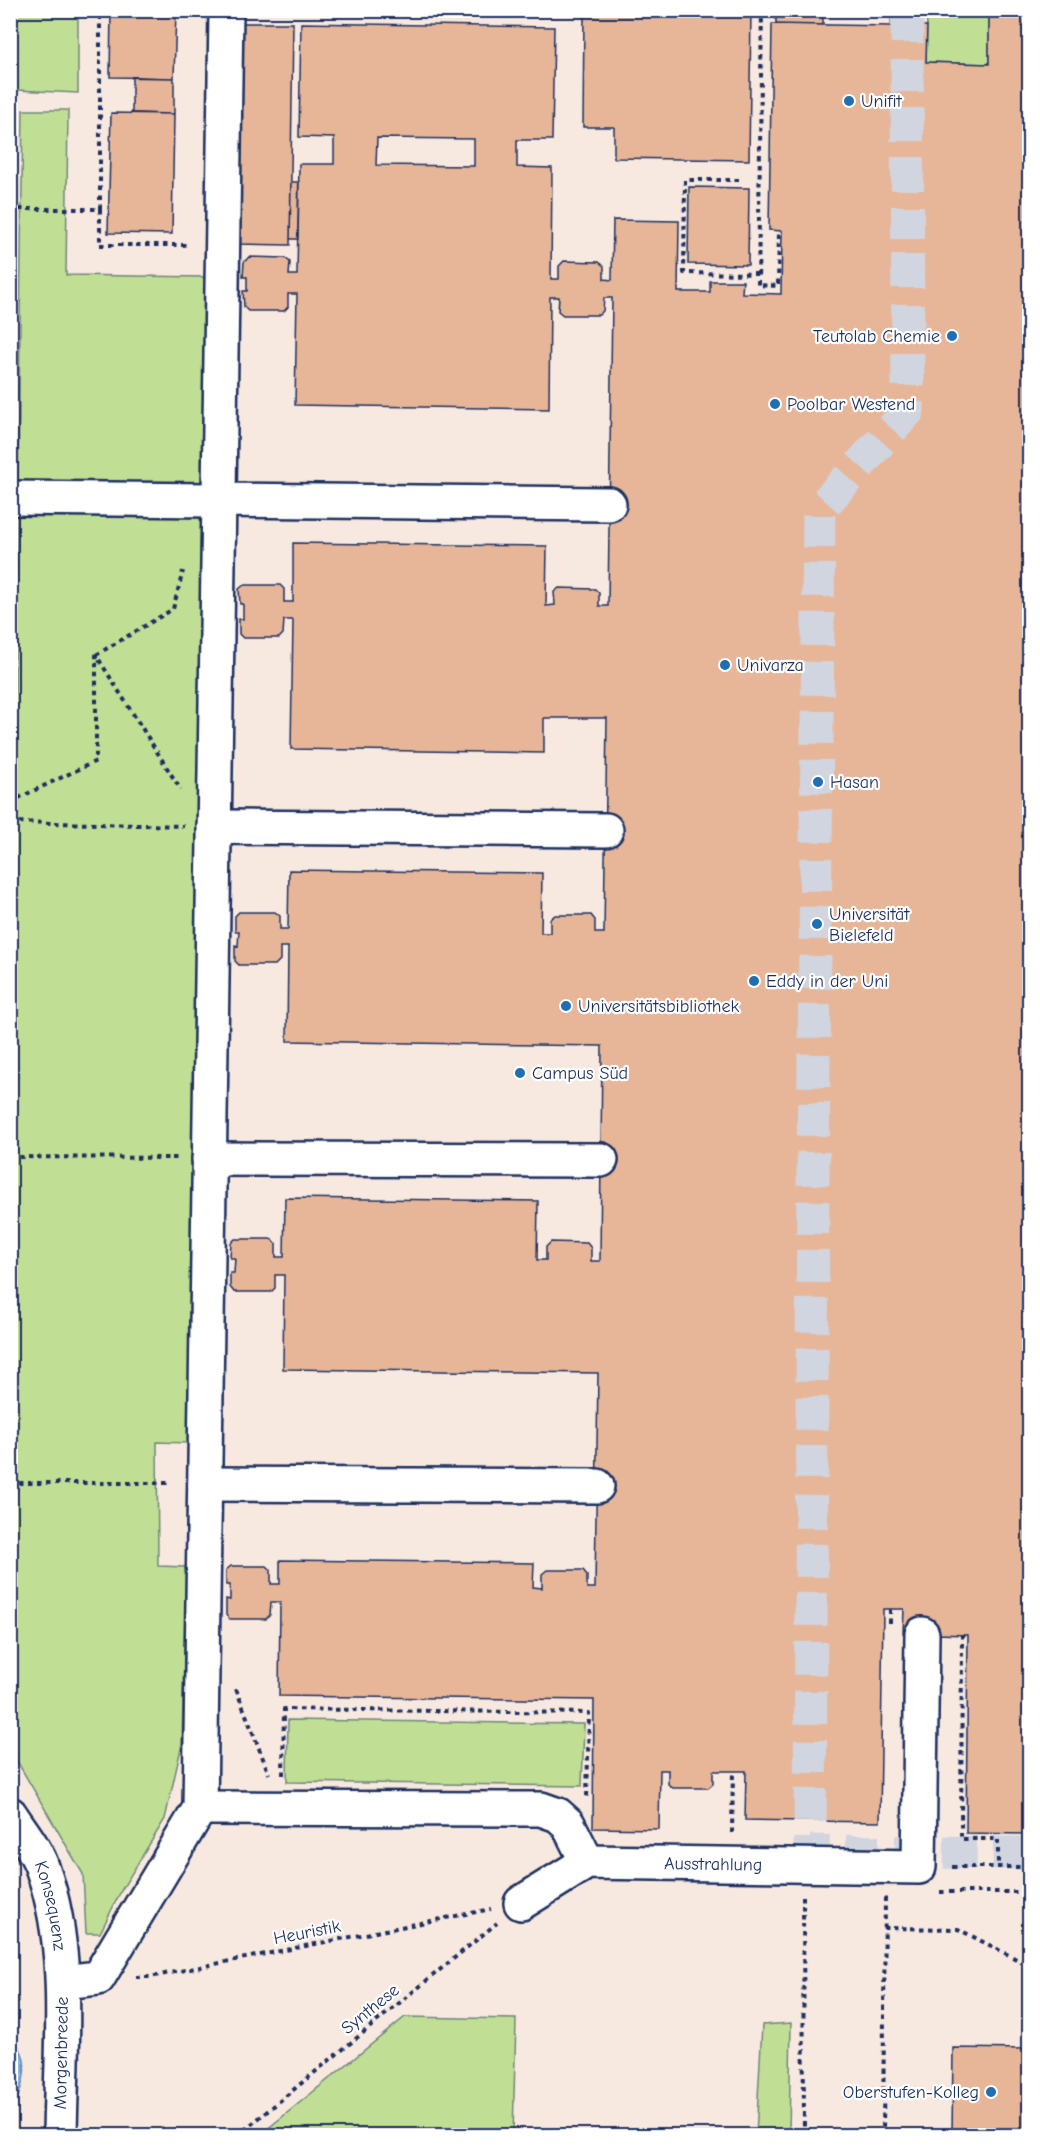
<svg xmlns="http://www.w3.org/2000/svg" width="1040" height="2146" viewBox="0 0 1040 2146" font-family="'Comic Neue',sans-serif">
<rect width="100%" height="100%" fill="#fff"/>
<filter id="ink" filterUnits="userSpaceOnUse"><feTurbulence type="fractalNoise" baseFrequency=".0167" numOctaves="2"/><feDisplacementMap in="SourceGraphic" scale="12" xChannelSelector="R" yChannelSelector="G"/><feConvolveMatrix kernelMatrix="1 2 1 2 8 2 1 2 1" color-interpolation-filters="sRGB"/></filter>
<g filter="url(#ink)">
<!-- built -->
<path fill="#f8e9e0" d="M11,11H1029V2135H11Z"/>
<!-- green -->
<path fill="#c1de95" stroke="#6e867a" stroke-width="1.5" d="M17,11H78V93L16,90Z
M927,11H989V64L926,62Z
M23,110H68L66,275L205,277L188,1443L157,1442L158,1566L186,1567L182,1744L165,1819L122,1889L100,1933H86L83,1874L11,1751V980Z
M288,1720L584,1724L582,1786L287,1782Z
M405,2017L516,2019L513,2135H260Z
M791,2023L789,2135H756L762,2025Z"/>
<!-- water -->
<path fill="#92bfec" stroke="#6285b3" stroke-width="1.5" d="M11,2039C35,2057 22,2090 11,2113Z"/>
<!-- building -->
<path fill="#e7b698" stroke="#1b2f5e" stroke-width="1.5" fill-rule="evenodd" d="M111,10H176L174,78L110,77Z
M616,10H751L749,160L614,158V127H583L584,13H616Z
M776,10H823V25L776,24Z
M891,10H919V26H927L926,62L989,64V10H1030V1834L966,1833L968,1635L903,1633L904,1609H883L880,1822L745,1820L746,1771H713V1784L708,1788H673L668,1784V1770H660L659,1829L593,1828L594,1700L279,1696L280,1602H271L270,1615L266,1619H230L226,1615V1599L230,1600V1585H226V1570L231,1566H267L271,1570V1584H280V1560L534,1563L533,1587L542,1588V1574L547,1570H583L587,1575V1588H595L598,1373L283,1369L284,1275H275V1288L271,1292H234L230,1287V1273H234L235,1258H230L231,1243L235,1239H271L276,1243V1257H284L285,1198L538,1201L537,1260H546V1247L551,1242L587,1243L591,1248V1261H600L602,1046L287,1041L288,947H280V960L275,965H239L235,961V945L238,946L239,931H235V916L239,912H275L280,916V929H288L289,870L542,873L541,933H550V919L555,915H591L595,920V933H604L607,718H544V753L291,749L293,620H284L283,634L279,638H243L239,634V619H243V604H240L239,589L244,585H280L284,589V602H293V543L547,546L546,606L555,605L554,592L559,588L595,589L599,593V606H608L612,298H604L603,311L599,315H563L558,311L559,297H550L549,409L295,405L297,294H288V307L284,311H248L244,307L243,291H247V277H243L244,262L249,257L285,258L290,262L289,275H297L299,164H334V138L299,137L301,23L554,27L552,140H517V167L552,168L551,279H559V266L564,261L599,262L604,266V279L612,280L613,220L679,221L678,292H710V281H743L742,293L781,294L782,231L769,230L772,24L891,26ZM377,138L474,139V166L376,165Z
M239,23H293L290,245L236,244Z
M132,77L174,78V114L132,113Z
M111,113L174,114L172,234L108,233Z
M291,182H299L298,239H290Z
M689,187L749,188L748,265L688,264Z
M953,2048L1030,2049V2136H952Z"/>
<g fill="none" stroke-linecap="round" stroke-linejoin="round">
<!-- minor-tunnel -->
<path stroke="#d1d5df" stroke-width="33" stroke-dasharray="33 16" stroke-linecap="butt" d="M907,10L908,411L819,510L813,1173L810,1851L1030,1853"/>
<!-- minor casing -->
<g stroke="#1b2f5e" stroke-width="38">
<g id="minor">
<path d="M10,498L609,504"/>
<path d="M214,827L606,830"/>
<path d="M209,1159L601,1160"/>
<path d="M205,1484L597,1486"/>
<path d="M200,1808L541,1809L558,1815L568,1824L587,1862"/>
<path id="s1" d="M10,1814C21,1831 37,1850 43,1870C72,1952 61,2049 60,2136"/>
<path id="s2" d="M521,1903L587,1862L919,1867L922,1634"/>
<path d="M63,1982L98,1978L200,1808L226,10"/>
</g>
</g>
<!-- path -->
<path stroke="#1b2f5e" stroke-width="4" stroke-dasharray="4.5 4.5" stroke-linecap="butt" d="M762,10L758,285L778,286L779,230
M793,10L874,12
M874,11L891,12
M739,180H685L684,273L758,274
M10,209H100V10
M100,209V245H189
M96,655L173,609L183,571
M10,802L96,761V655L181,790
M10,822L184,826
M10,1157L178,1158
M10,1483H172
M890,1623V1609
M962,1634L961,1839H998V1867
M236,1689L269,1774
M283,1775L284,1709L589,1713L587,1798
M732,1833L733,1771
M952,1867H1030
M1029,1867L1030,1882
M940,1892H1030
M803,1896L804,2136
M884,1928L958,1929L1030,1966
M136,1977H150L491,1909
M237,2136L497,1923
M883,2136L885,1897"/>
<!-- minor -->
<use href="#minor" stroke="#fff" stroke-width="33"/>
</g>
</g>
<!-- markers -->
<g fill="#1f6fb2" stroke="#fff" stroke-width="2">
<circle cx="849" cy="101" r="6"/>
<circle cx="952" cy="336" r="6"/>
<circle cx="775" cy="404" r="6"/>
<circle cx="725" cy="665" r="6"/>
<circle cx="818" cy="782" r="6"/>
<circle cx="817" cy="924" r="6"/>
<circle cx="754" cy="981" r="6"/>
<circle cx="566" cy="1006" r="6"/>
<circle cx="520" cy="1073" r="6"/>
<circle cx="991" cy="2092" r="6"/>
</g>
<g text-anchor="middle" stroke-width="4.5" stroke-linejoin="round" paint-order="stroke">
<!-- poi labels -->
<g font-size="18" fill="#1b2f5e" stroke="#fff" text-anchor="start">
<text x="861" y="107">Unifit</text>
<text x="940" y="342" text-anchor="end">Teutolab Chemie</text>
<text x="787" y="410">Poolbar Westend</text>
<text x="737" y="671">Univarza</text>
<text x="830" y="788">Hasan</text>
<text x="829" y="920">Universität<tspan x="829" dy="21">Bielefeld</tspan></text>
<text x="766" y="987">Eddy in der Uni</text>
<text x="578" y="1012">Universitätsbibliothek</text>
<text x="532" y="1079">Campus Süd</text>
<text x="979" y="2098" text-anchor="end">Oberstufen-Kolleg</text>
</g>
<!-- street labels -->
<g font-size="18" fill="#1b2f5e" stroke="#fff">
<text dy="6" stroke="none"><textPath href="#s2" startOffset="204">Ausstrahlung</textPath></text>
<text dy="6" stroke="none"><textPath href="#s1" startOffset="102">Konsequenz</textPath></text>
<text transform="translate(307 1932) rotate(-11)" y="6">Heuristik</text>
<text transform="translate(370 2009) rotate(-39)" y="6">Synthese</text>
<text transform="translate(61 2053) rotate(-89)" y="6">Morgenbreede</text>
</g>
</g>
<!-- margin -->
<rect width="1040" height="2146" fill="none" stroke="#fff" stroke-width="36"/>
<rect x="18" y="18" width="1004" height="2110" fill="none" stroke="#1b2f5e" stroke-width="2" filter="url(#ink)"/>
</svg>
